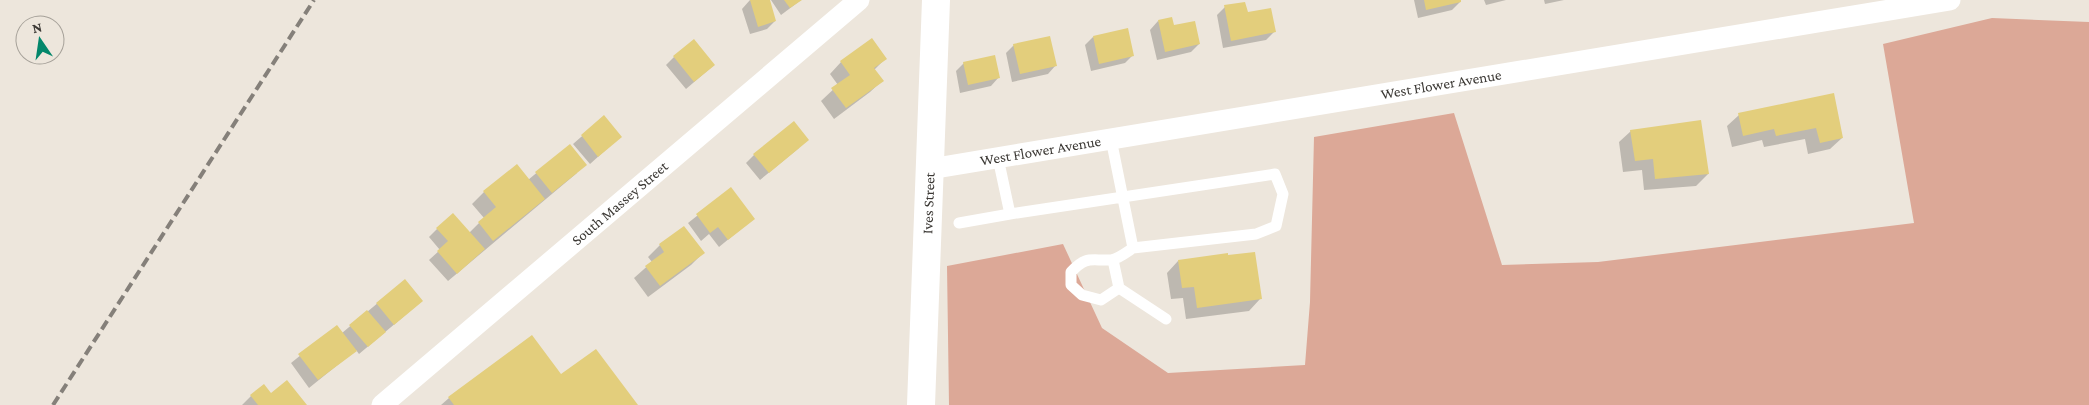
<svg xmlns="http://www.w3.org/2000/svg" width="2089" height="405" viewBox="0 0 2089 405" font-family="'Crimson Pro',serif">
<rect width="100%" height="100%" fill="#ede6dc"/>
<!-- green -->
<path fill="#dca897" d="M1992,18L2089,22V405H949L947,266L1063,244L1102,328L1168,373L1305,365L1310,302L1314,137L1454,113L1502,265L1598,262L1914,223L1883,44Z"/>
<!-- shadow -->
<path fill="#0003" d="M750,0H769L775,21L767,29L750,34L742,9Z
M771,0H801L781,15Z
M1414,0H1460V2L1452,10L1418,18Z
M1484,0H1506L1486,5Z
M1544,0H1564L1545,4Z
M1225,7L1247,14L1274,32L1266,40L1223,48L1217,15Z
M1158,21L1173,27L1199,44L1191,52L1157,60L1150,30Z
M1093,37L1133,55L1125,63L1091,71L1085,45Z
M1014,45L1056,65L1048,74L1012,82L1006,53Z
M674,57L714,65L686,89L666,65Z
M885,59L874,70L882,81L870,92L834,119L821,101L838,85L830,74L841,62Z
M964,63L999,77L991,86L960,93L956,71Z
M1833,95L1842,138L1830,149L1808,154L1805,139L1764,147L1762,140L1732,147L1727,126L1739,115Z
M604,117L620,137L590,164L573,144Z
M1631,131L1708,174L1696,186L1644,190L1642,170L1623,172L1619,142Z
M570,145L577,173L448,281L429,260L440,250L429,237L437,229L469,233L484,218L472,204L484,192L517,166L528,180Z
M799,148L760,180L746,163L754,155Z
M731,189L753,219L719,247L709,234L701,241L688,223Z
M684,228L703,253L691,265L648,297L634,278L652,262L648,257L660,245Z
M1178,261L1260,299L1249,311L1186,319L1183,298L1171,299L1167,273Z
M404,281L422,301L359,354L356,350L309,388L291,363L337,326L342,333Z
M561,376L636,405H441L449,398Z
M271,395L305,405H242L251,396Z"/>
<!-- building -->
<path fill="#e3ce7c" d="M750,0H770L776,21L758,27Z
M784,0H802L790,8Z
M1424,0H1461V2L1426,10Z
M1245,2L1248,12L1271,8L1276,32L1231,41L1224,5Z
M1172,17L1174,25L1195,21L1200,44L1165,52L1158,20Z
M1128,28L1134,56L1099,64L1093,36Z
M1050,36L1057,66L1020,74L1013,44Z
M872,38L887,59L874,68L884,81L846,108L831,88L850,75L840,61Z
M694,39L715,65L694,82L673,56Z
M995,55L1000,78L968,85L963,62Z
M1834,93L1843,138L1820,143L1816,128L1776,136L1774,129L1743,136L1738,113Z
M604,115L622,137L598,157L581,135Z
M1701,120L1709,174L1655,179L1653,159L1635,161L1630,130Z
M794,121L809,140L769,173L753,154Z
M570,144L587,165L552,193L535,172Z
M517,164L545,199L493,241L478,222L496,207L483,191Z
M731,187L755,219L728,240L718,227L710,233L696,214Z
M453,213L485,249L457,274L437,251L448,241L436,228Z
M684,226L705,253L660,286L645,266L664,252L659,244Z
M1255,252L1262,299L1197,308L1194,287L1182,288L1178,260L1228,253V255Z
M405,279L423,301L394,325L376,303Z
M367,310L386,332L368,347L349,325Z
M337,325L357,351L318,380L298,354Z
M532,335L561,374L596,349L638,405H454L448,397Z
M287,380L307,405H258L250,395L264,384L271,393Z"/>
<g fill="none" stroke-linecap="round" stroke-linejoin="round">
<!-- lane -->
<path stroke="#fff" stroke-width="11" d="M998,158L1010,214L1275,174L1283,194L1276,226L1256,234L1133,248L1111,139
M959,223L1010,214
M1113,260L1119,288L1101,300L1082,295L1071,285V272C1087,255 1091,261 1111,260C1118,259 1127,252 1133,248
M1119,288L1166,319"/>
<!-- street -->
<g stroke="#fff" stroke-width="21">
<path id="s1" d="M930,169L1950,0"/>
<path id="s2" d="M382,405L859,0"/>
</g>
<!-- secondary -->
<path stroke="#fff" stroke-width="28" id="s3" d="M921,405L936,0"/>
<!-- rail -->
<path stroke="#85807a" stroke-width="4" stroke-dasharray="10 5" stroke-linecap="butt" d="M53,405L314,0"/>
</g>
<g text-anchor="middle" stroke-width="5" stroke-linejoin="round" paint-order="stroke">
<!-- street labels -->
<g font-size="15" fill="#3c3935" stroke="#ede6dc">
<text dy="5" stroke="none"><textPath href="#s1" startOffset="518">West Flower Avenue</textPath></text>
<text dy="5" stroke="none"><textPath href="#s1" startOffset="112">West Flower Avenue</textPath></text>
<text dy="5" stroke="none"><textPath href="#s2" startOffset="312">South Massey Street</textPath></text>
<text dy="5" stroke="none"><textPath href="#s3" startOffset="202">Ives Street</textPath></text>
</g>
</g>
<!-- north arrow -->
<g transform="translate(40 40) rotate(347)"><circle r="24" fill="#ede6dc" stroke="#a6a199"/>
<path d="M0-4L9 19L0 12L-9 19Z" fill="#03876b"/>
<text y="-8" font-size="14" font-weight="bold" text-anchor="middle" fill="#3c3935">N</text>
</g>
</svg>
